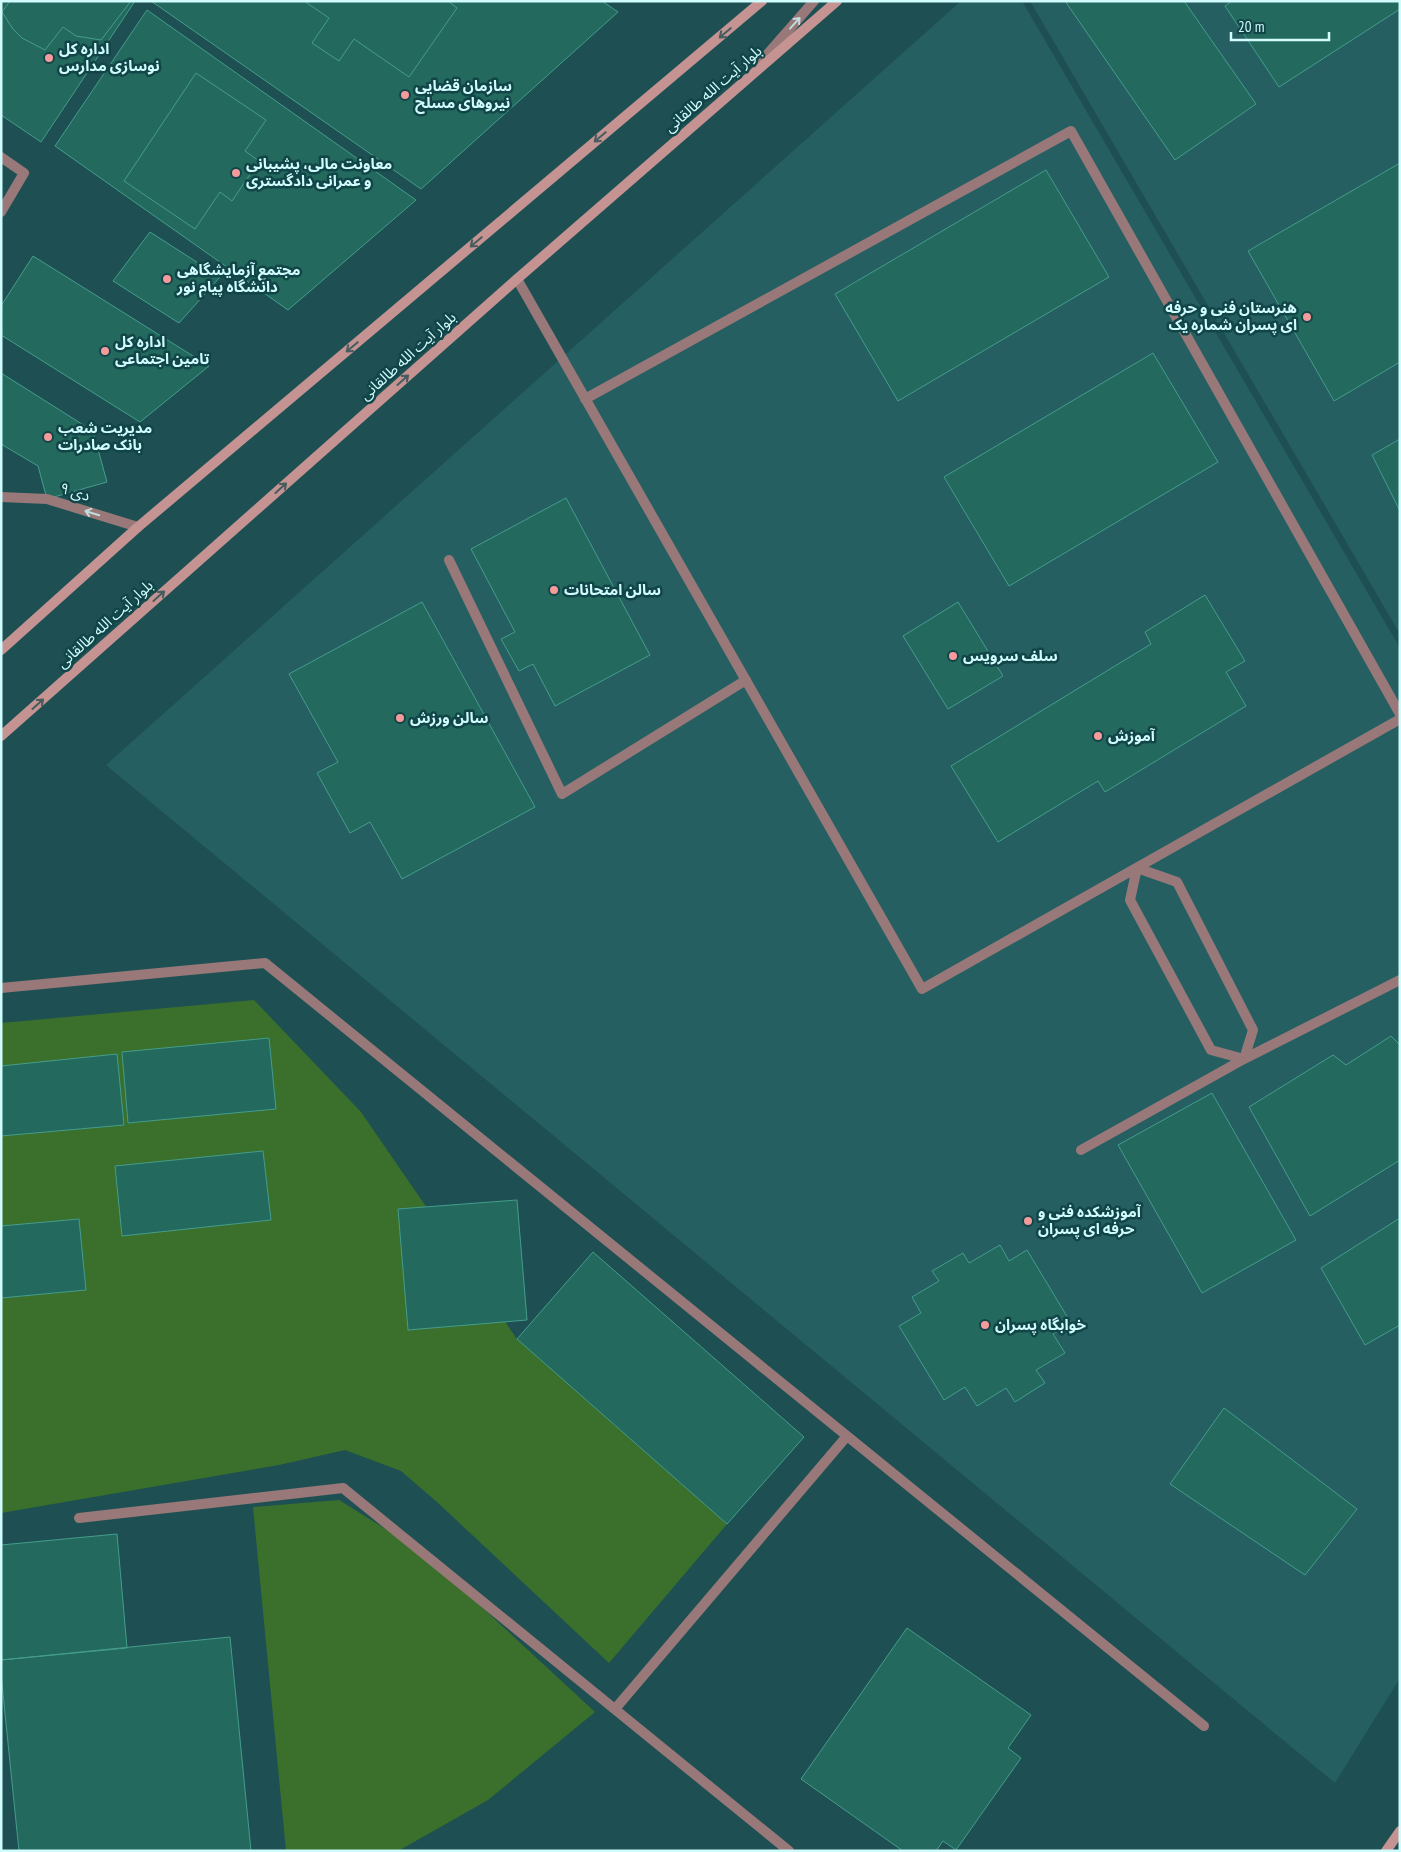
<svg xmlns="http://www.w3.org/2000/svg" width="1401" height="1852" viewBox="0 0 1401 1852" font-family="'PT Sans Narrow','Noto Sans Arabic',sans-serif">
<rect width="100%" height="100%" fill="#1e5053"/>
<!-- built -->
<path fill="#255f62" d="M961,1H1022L1400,648V1678L1335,1783L106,765Z
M1030,1H1400V634Z"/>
<!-- green -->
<path fill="#3a702b" d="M254,1000L361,1112L517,1339L727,1524L609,1663L437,1502L401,1471L345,1450L279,1465L1,1513V1023Z
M339,1500L421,1551L595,1712L488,1800L398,1851H286L253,1507Z"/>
<!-- building -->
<path fill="#24695d" stroke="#449d8d" d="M1,1H135L41,142L1,115Z
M10,1H131L101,40L76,36L63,27L45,50L22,38L13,29L2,12Z
M151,1H602L618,12L421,189Z
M304,1H448L457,8L409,77L354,39L339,61L312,43L329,18Z
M1065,1H1184L1256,104L1175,160Z
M1232,1H1400V9L1279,87L1225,6Z
M147,10L416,200L288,310L55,146Z
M196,73L266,120L245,151L259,161L232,201L220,192L195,229L124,181Z
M1400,163V362L1334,401L1248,251Z
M1046,170L1109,277L898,401L835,294Z
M150,232L220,277L179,323L113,281Z
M33,256L209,366L140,422L1,335V306Z
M1153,353L1218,462L1009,586L944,477Z
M1,373L93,431L107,482L47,499L38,466L1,444Z
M1400,439V511L1372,455Z
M566,498L650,655L555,706L533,664L519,671L501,639L515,632L471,549Z
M1205,595L1245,661L1226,672L1246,706L1105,792L1098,781L998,842L951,766L1151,644L1145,632Z
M422,602L535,807L402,879L370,822L350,833L317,773L338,762L289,674Z
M958,602L1003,676L948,709L903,636Z
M1391,1036L1400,1045V1160L1310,1216L1249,1107L1333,1055L1346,1065Z
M269,1038L276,1109L128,1123L122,1052Z
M117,1054L124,1125L1,1136V1066Z
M1212,1093L1296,1240L1202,1293L1118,1145Z
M263,1151L271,1220L122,1236L115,1166Z
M517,1200L527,1320L408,1330L398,1209Z
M1400,1218V1325L1365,1345L1321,1268Z
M79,1219L86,1290L1,1298V1226Z
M1000,1245L1009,1261L1027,1250L1071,1323L1053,1334L1065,1353L1036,1370L1045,1383L1015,1402L1006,1388L977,1406L965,1387L944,1400L899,1326L921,1313L912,1297L939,1281L932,1271L963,1253L969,1263Z
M593,1252L804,1437L727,1524L517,1339Z
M1224,1408L1357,1509L1305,1575L1170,1484Z
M117,1534L127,1648L1,1660V1545Z
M907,1628L1031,1715L1008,1748L1021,1758L956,1850L943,1841L936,1851H903L801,1779Z
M230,1637L251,1851H19L1,1674V1660Z"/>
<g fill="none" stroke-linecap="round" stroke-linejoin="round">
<!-- lane -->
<path stroke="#987878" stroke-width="10" d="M517,279L922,989L1400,719
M585,399L1071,131L1400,714
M449,560L562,794L746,680
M1137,868L1177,882L1253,1030L1244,1059L1211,1050L1130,900Z
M1,988L265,963L1204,1726
M1081,1150L1244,1059L1400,980
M79,1518L343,1488L789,1851
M615,1709L847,1436"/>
<!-- street -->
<path stroke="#987878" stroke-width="10" d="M758,65L814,1
M1,157L24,173L1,212
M1,497L47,499L138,527"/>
<!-- secondary -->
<path stroke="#c49392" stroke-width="10" d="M1,650L138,527L762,1
M1,736L517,279L837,1
M1386,1851L1400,1831"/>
</g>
<!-- one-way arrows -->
<defs><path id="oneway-shaft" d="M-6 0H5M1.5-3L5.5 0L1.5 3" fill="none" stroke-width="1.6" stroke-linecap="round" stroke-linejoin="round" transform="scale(1.25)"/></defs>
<g stroke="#c3dbdc">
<use href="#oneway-shaft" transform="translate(795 23) rotate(-48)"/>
<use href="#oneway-shaft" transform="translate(92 513) rotate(-163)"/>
</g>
<g stroke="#475c5e">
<use href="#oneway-shaft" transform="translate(725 33) rotate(140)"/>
<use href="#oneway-shaft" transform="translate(600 137) rotate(140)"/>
<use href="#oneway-shaft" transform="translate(476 242) rotate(140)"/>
<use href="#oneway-shaft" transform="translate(352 347) rotate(140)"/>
<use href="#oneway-shaft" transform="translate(403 380) rotate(-42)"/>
<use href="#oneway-shaft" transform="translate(281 488) rotate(-42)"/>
<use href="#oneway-shaft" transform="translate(159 596) rotate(-42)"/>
<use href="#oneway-shaft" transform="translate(38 704) rotate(-42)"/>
</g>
<!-- markers -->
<g fill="#f59b9b" stroke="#114548" stroke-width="2">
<circle cx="49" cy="58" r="5"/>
<circle cx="405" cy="95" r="5"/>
<circle cx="236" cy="173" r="5"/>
<circle cx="167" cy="279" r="5"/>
<circle cx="1307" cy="317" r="5"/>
<circle cx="105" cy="351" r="5"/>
<circle cx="48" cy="437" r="5"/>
<circle cx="554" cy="590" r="5"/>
<circle cx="953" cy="656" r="5"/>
<circle cx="400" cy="718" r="5"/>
<circle cx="1098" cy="736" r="5"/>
<circle cx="1028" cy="1221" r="5"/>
<circle cx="985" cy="1325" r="5"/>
</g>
<g text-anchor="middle" stroke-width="5" stroke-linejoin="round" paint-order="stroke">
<!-- poi labels -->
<g font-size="15" font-weight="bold" fill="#d1fcfe" stroke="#114548" text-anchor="start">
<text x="59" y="54">اداره کل<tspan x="59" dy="17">نوسازی مدارس</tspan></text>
<text x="415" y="91">سازمان قضایی<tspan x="415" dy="17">نیروهای مسلح</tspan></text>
<text x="246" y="169">معاونت مالی، پشیبانی<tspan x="246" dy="17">و عمرانی دادگستری</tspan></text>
<text x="177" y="275">مجتمع آزمایشگاهی<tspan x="177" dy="17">دانشگاه پیام نور</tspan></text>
<text x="1297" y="313" text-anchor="end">هنرستان فنی و حرفه<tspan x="1297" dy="17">ای پسران شماره یک</tspan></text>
<text x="115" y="347">اداره کل<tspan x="115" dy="17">تامین اجتماعی</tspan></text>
<text x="58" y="433">مدیریت شعب<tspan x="58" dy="17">بانک صادرات</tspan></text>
<text x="564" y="595">سالن امتحانات</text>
<text x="963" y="661">سلف سرویس</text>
<text x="410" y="723">سالن ورزش</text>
<text x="1108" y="741">آموزش</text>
<text x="1038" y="1217">آموزشکده فنی و<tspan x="1038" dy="17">حرفه ای پسران</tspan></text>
<text x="995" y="1330">خوابگاه پسران</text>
</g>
<!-- street labels -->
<g font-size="15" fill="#d1fcfe" stroke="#114548">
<text transform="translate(713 89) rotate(-41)" y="5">بلوار آیت الله طالقانی</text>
<text transform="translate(408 356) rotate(-42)" y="5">بلوار آیت الله طالقانی</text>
<text transform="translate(75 492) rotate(17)" y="5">۹ دی</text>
<text transform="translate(105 624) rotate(-42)" y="5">بلوار آیت الله طالقانی</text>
</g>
</g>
<!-- border -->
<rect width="1401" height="1852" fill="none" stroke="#d1fcfe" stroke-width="5"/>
<!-- scale -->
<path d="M1231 32v8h98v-8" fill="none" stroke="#d1fcfe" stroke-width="2.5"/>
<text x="1238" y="32" font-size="15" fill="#d1fcfe" stroke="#114548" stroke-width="4" paint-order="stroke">20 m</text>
</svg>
